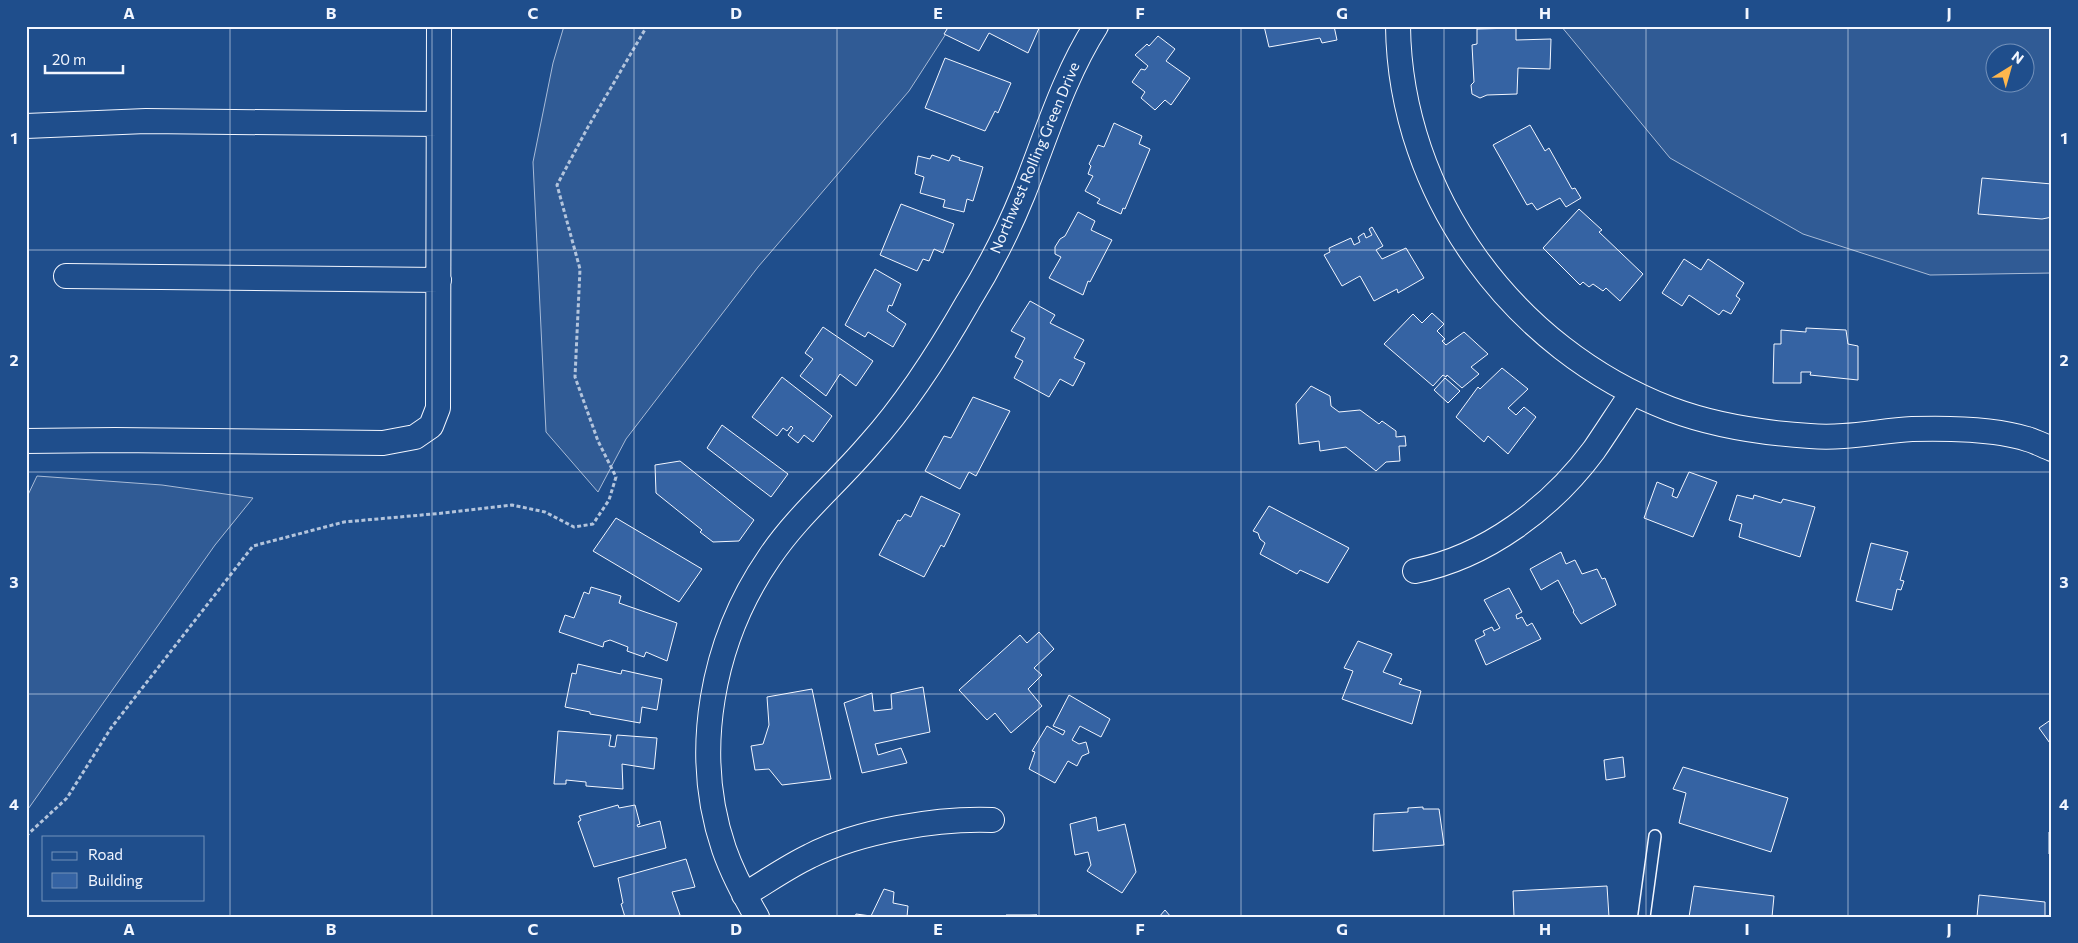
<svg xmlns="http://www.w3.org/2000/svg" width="2078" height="943" viewBox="0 0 2078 943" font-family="Commissioner,sans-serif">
<rect width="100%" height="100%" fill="#1f4e8c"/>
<!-- built -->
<path fill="#305b95" stroke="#a8bbd7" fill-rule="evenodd" d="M564,26H951L909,91L758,267L626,439L598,492L546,432L533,162L553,63Z
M1561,26H2052V273L1930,275L1803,234L1670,158ZM1996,52H2026V82H1996Z
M37,476L162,485L253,498L215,545L26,812V499Z"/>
<!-- building -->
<path fill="#3563a3" stroke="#f2f6ff" d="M949,26H1040L1028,53L989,33L979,51L944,34Z
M1264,26H1334L1337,40L1322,43L1320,38L1269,47Z
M1516,28V40L1551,39L1550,69L1518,68L1517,94L1487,95L1480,98L1472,94L1471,85L1474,82L1472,45L1477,44V29Z
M1158,36L1175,49L1166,61L1190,78L1171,105L1165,100L1155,110L1141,98L1145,92L1132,82L1141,69L1145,70L1148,66L1135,55L1147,44L1149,46Z
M945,58L1011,83L998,113L995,111L985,131L925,108Z
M1114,123L1142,136L1139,144L1150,149L1125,209L1123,208L1121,214L1097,203L1100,199L1085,191L1093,176L1088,174L1091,166L1089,164L1098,145L1104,147Z
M1530,125L1545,151L1549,148L1572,189L1575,188L1581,198L1566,207L1560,198L1537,210L1532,203L1527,205L1493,145Z
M932,155L949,161L952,155L960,158L959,160L983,167L973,201L967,199L964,212L943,207L945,200L920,193L924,177L915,174L918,156L930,159Z
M1982,178L2052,184V217L2042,219L1978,214Z
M901,204L954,224L943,253L934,249L929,261L923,259L917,271L880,255Z
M1579,209L1602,230L1599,232L1643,274L1620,301L1606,288L1603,291L1593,284L1589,287L1583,282L1580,285L1543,248Z
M1078,212L1095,221L1091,230L1112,240L1090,282L1088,281L1083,295L1049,278L1061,257L1055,254V247L1060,239L1065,236Z
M1372,227L1383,246L1376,250L1382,259L1406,248L1424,278L1398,293L1397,289L1374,301L1360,276L1342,286L1324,255L1330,252L1329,248L1351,238L1354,245L1360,242L1358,237L1364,233L1366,238L1372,235L1369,229Z
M1684,259L1701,270L1708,259L1744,283L1736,296L1740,299L1731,314L1723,310L1719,315L1689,295L1682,306L1662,293Z
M875,269L901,284L892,306L889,305L887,311L906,324L893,347L868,332L865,337L845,325Z
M1030,301L1055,315L1050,323L1084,340L1074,358L1085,363L1073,386L1060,379L1049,397L1014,378L1023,361L1015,357L1025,338L1011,331Z
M1432,313L1444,324L1437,331L1445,339L1442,341L1446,345L1464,332L1488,354L1471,367L1479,374L1462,388L1447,375L1446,377L1443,375L1433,386L1384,344L1413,314L1422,323Z
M823,327L873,361L856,386L840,374L826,396L800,376L813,359L805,353Z
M1806,328L1846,330L1848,344L1858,346V380L1810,375L1811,372H1801V383H1773L1774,344H1781V330L1806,332Z
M1502,368L1528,389L1508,408L1516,415L1524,407L1536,417L1508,454L1488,436L1484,442L1456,417L1478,387L1480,389Z
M782,377L832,416L813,442L804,435L798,443L788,435L793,428L791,426L787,431L783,428L777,436L752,417Z
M1445,378L1460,391L1448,403L1434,390Z
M1311,386L1330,396L1331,406L1339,412L1360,410L1379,424L1382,421L1396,431V437L1405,436L1406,446H1399L1400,461L1386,462L1376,471L1346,447L1320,451L1319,441L1299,444L1296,404Z
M973,397L1010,411L976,476L969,472L960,489L925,471L944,436L951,438Z
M722,425L788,474L771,497L707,448Z
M680,461L754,520L739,541L713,542L700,532L702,530L656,493L655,465Z
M1689,472L1717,482L1693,537L1644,518L1657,482L1674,489L1672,496L1677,498Z
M1737,495L1753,499L1754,495L1781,503L1783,499L1815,507L1800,557L1739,537L1742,524L1729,520Z
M921,496L960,514L944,547L941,545L924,577L879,555L898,520L900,521L905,514L911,517Z
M1269,506L1349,548L1328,583L1300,570L1297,574L1260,554L1265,543L1260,539L1258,533L1253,531Z
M616,518L702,569L679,602L593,551Z
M1871,543L1908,552L1900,580L1904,581L1901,590L1897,589L1892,610L1856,601Z
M1561,552L1566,564L1575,560L1582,574L1597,569L1602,579L1605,578L1616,605L1581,624L1573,612L1574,611L1558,580L1541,590L1530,569Z
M591,587L621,596L619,603L677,623L667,661L646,652L644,657L627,651L628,647L610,640L604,642L603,647L559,632L565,615L574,618L584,592L589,594Z
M1509,588L1522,612L1516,615L1517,619L1522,617L1527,626L1532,623L1541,639L1486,665L1475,640L1485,635L1483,631L1492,627L1494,631L1500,628L1484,600Z
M1039,632L1054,649L1034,668L1042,675L1028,689L1042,706L1011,733L995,713L987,720L959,690L1020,635L1027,643Z
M1358,641L1392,654L1383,672L1402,679L1399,684L1421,691L1412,724L1342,699L1353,671L1344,668Z
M578,664L621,674L622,670L662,679L657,710L642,707L640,723L590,714V712L565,707L572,673L576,674Z
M923,687L930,732L875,744L878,755L901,748L907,763L862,773L844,703L872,693L874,711L892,709L891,694Z
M812,689L831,779L782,785L769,769L755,770L751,746L763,744L769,725L767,697Z
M1069,695L1110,719L1101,737L1080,726L1072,740L1079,744L1086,742L1089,753L1082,756L1077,766L1068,761L1055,783L1029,769L1035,752L1032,751L1047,726L1063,735L1065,731L1053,726Z
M2052,719V746L2039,728Z
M558,731L611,735L609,746L615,747L617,735L657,738L654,769L622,764L623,789L586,786V782L566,780V784H554Z
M1623,757L1625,777L1606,780L1604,760Z
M1683,767L1788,798L1771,852L1679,823L1686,793L1673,789Z
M618,805L619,808L635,805L640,824L637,825L638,827L660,821L666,848L594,867L578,822L581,820L579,816Z
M1423,807V809H1439L1444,845L1373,851L1374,814L1408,812V808Z
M1096,817L1098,831L1125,824L1136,872L1122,893L1087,871L1091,865L1088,852L1075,855L1070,824Z
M2049,832H2052V854H2049Z
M686,859L695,887L672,892L680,915L672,917H625L621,904L623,903L618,878Z
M1607,886L1609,917H1514L1513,891Z
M1694,886L1774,896L1772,917H1689Z
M884,889L894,892L893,903L908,906L907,917H855L856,914L871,916Z
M1979,895L2045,902V917H1977Z
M1165,910L1171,917H1159Z
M1006,915H1037L1006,917Z"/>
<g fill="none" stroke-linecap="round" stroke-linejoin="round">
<!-- service casing -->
<g stroke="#f2f6ff" stroke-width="14">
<path id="service" d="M1644,917L1655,836"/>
</g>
<!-- minor casing -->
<g stroke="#f2f6ff" stroke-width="26">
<path id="minor" d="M1398,26C1400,196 1514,349 1670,409C1715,426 1763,433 1810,436C1845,439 1878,431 1912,429C1945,428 1996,429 2027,439C2035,441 2044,446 2052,449
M26,126L146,121L438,124
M66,276L439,280
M26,441L115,440L383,443L415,437L431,426L438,408L439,26
M1415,571C1486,557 1551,508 1594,450C1607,431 1619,412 1632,393
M744,895C766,882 787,867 810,856C859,831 937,818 992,820
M757,917C744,895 732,872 724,849C691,752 712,641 769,558C797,516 837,483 870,444C908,402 940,351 968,302C989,268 1008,231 1023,194C1046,137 1063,78 1096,26"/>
</g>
<!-- path -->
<path stroke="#b3c4dc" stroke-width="3" stroke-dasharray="4 2.5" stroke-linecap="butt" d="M26,836L67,798L111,728L253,546L344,522L444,513L512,505L545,512L574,527L593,524L609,500L616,477L598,441L575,377L580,269L557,185L588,127L647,26"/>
<!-- service -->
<use href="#service" stroke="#1f4e8c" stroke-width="11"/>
<!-- minor -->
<use href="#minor" stroke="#1f4e8c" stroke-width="24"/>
</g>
<!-- grid -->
<path fill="none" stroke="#f2f6ff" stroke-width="1" stroke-opacity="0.55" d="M230,26V917M432,26V917M634,26V917M837,26V917M1039,26V917M1241,26V917M1444,26V917M1646,26V917M1848,26V917M26,250H2052M26,472H2052M26,694H2052"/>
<g text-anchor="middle" stroke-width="4" stroke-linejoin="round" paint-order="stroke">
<!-- street labels -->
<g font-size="15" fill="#f2f6ff" stroke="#1f4e8c">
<text transform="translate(1035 158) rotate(-67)" y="5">Northwest Rolling Green Drive</text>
</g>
</g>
<!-- border -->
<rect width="2078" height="943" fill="none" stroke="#1f4e8c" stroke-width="55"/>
<!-- legend -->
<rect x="42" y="836" width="162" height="65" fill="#1f4e8c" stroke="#7391ba"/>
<rect x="52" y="852" width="25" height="8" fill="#1f4e8c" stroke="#7391ba"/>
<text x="88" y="860" font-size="15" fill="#f2f6ff">Road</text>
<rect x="52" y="873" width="25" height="15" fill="#3563a3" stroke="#7391ba"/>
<text x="88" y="886" font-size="15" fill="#f2f6ff">Building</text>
<!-- north arrow -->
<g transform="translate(2010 68) rotate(37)"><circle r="24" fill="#1f4e8c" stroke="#7391ba"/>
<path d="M0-4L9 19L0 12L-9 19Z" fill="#ffb74d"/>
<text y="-8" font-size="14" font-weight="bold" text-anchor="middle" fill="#f2f6ff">N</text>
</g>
<!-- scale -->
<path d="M45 65v8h78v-8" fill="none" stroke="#f2f6ff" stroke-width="2.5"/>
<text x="52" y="65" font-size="15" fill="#f2f6ff" stroke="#1f4e8c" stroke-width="4" paint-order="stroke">20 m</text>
<rect x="28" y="28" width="2022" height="888" fill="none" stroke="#f2f6ff" stroke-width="2"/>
<g font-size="16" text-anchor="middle" font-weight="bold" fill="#f2f6ff">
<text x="129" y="19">A</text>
<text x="331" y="19">B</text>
<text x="533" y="19">C</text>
<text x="736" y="19">D</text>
<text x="938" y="19">E</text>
<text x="1140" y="19">F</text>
<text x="1342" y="19">G</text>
<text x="1545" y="19">H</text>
<text x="1747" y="19">I</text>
<text x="1949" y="19">J</text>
<text x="14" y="144">1</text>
<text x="2064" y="144">1</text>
<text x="14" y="366">2</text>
<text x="2064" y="366">2</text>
<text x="14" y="588">3</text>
<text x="2064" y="588">3</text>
<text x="14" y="810">4</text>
<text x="2064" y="810">4</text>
<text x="129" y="935">A</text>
<text x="331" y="935">B</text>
<text x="533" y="935">C</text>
<text x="736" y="935">D</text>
<text x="938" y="935">E</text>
<text x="1140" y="935">F</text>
<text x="1342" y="935">G</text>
<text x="1545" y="935">H</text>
<text x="1747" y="935">I</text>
<text x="1949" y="935">J</text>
</g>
</svg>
